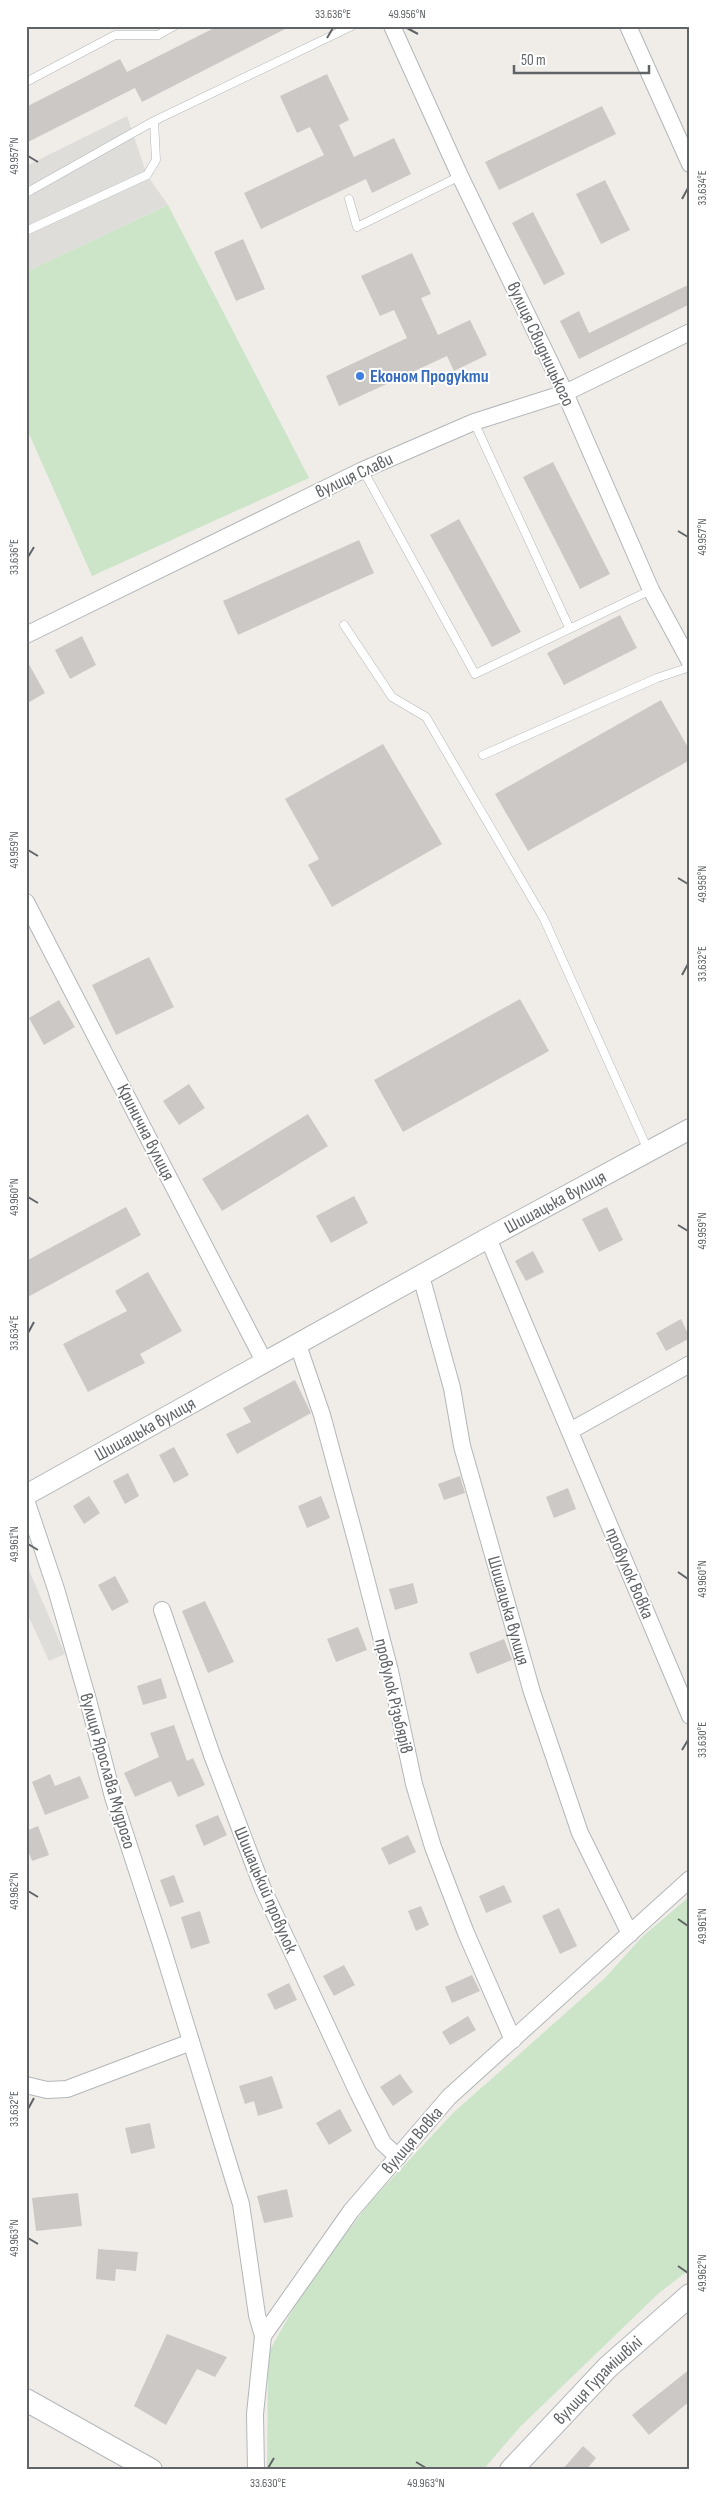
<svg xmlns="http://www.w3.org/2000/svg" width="716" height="2496" viewBox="0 0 716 2496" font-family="'Sofia Sans Condensed',sans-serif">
<rect width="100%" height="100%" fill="#f0ede9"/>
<!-- industrial -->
<path fill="#dfddda" d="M127,116L147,175L168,205L26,272V166Z
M26,1563L65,1654L49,1661L26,1611Z"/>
<!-- green -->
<path fill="#cce5c8" d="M168,205L309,478L92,576L26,427V272Z
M690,1896V2269L658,2294L520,2427L483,2470H267L268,2353L307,2285L371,2201L453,2113L605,1978L642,1937Z"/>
<!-- building -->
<path fill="#ccc8c5" d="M218,26H291L142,102L135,88L26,143V107L120,59L127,72Z
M327,74L349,120L339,125L354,157L394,138L411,174L372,193L366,179L261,229L244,193L324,155L310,127L297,133L280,96Z
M602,106L616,134L499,190L485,162Z
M605,180L630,230L601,244L576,194Z
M533,212L565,274L544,285L512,223Z
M243,239L265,289L236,301L214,252Z
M412,253L431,294L421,298L438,335L470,320L487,355L454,371L447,356L339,406L326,376L407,338L394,310L380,316L361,276Z
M690,284V304L579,359L560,321L579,311L589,333Z
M553,462L610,574L580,589L523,477Z
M459,519L521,632L492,647L430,535Z
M359,540L374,573L238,635L223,601Z
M620,615L637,648L564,685L547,653Z
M82,636L96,665L70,679L55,650Z
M26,659L45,693L26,704Z
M661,700L690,751V760L528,851L495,794Z
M383,744L442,844L332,907L308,865L319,859L285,799Z
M149,957L174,1007L116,1035L92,985Z
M520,999L549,1051L403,1132L374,1080Z
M59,1000L75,1027L44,1045L29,1018Z
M189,1084L205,1108L179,1125L163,1101Z
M308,1114L328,1146L222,1211L202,1179Z
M354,1196L368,1223L331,1243L316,1216Z
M126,1207L141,1235L26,1298V1261Z
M607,1207L623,1240L599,1252L582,1219Z
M533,1251L544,1272L526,1281L515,1261Z
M148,1272L182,1331L140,1354L145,1363L88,1392L63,1344L127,1311L115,1291Z
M681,1319L690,1338L666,1351L656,1333Z
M295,1380L311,1413L237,1454L226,1434L251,1422L243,1408Z
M174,1447L189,1475L174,1483L159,1455Z
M128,1473L139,1496L125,1504L113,1481Z
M460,1476L465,1493L444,1500L438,1484Z
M568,1488L576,1509L554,1518L546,1497Z
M89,1496L100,1513L84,1524L73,1506Z
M321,1496L330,1518L307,1528L298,1506Z
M115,1576L129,1602L112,1611L98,1585Z
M413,1583L418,1603L395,1610L389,1589Z
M205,1601L234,1662L208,1673L182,1611Z
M358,1627L367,1650L336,1662L327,1639Z
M504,1639L512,1660L477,1674L469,1653Z
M161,1678L167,1698L143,1705L137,1686Z
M174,1725L187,1761L193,1758L205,1785L178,1797L171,1781L135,1797L124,1773L159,1757L150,1733Z
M50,1774L55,1786L80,1776L89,1798L45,1815L32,1782Z
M218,1815L227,1835L204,1846L195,1825Z
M38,1826L49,1855L32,1861L26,1845V1831Z
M408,1835L416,1852L389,1865L381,1848Z
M174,1875L184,1902L170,1907L160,1880Z
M504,1885L512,1902L486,1913L479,1896Z
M421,1906L429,1925L416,1931L408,1911Z
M559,1908L577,1946L560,1954L542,1916Z
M200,1911L210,1943L191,1949L181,1917Z
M344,1965L355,1985L334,1996L323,1976Z
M472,1975L480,1991L452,2003L445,1987Z
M289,1983L297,2000L275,2010L267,1994Z
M468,2016L476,2030L450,2045L442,2032Z
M400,2074L413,2092L393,2106L380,2087Z
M272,2076L283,2108L258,2116L254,2101L245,2104L239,2086Z
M340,2109L352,2131L329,2145L316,2123Z
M150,2123L155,2148L131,2154L125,2128Z
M287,2189L293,2217L264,2223L257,2196Z
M78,2193L82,2226L36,2231L32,2198Z
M98,2249L138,2252L136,2271L116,2269L115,2281L96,2279Z
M167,2334L227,2357L215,2377L197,2369L166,2425L134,2406Z
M690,2369V2401L649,2435L632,2415Z
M583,2446L596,2458L586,2470H562Z"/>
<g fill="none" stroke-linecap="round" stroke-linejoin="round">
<!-- service casing -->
<g stroke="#b3b6b9" stroke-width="9">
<path id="service" d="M26,82L115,35H158L174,26
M26,193L154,121
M349,199L357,227L460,176
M26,231L147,175L156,160L154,121L352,26
M474,422L569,627
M363,470L475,674L651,590
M344,625L392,697L426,717L544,919L648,1150
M483,755L657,678L690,667"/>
</g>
<!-- minor casing -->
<g stroke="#b3b6b9" stroke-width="18">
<g id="minor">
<path d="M392,26L460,176L565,393L651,590L690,662"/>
<path d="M628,26L690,164"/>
<path d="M26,635L363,470L474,422L565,393L690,332"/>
<path d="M26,902L265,1363"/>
<path d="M488,1238L690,1716"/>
<path id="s1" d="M421,1276L452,1388L462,1446L532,1692L580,1833L630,1934"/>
<path d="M298,1345L322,1415L358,1548L390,1671L414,1784L433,1847L466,1933L513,2040"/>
<path d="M570,1431L690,1364"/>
<path d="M26,1500L56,1589L88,1700L113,1797L162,1947L241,2204L257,2315L263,2336"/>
<path d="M162,1610L212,1755L263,1889L358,2093L383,2143L398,2157"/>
<path d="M26,2085L47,2090L67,2089L191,2042"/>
<path d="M256,2470L255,2414L263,2336L351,2211L449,2097L690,1879"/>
</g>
</g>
<!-- tertiary casing -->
<g stroke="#b3b6b9" stroke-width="22">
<g id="tertiary">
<path id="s2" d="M26,1495L488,1238L690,1129"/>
</g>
</g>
<!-- secondary casing -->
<g stroke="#b5b8bb" stroke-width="24">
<g id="secondary">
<path d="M26,2400L151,2470"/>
<path id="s3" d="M511,2470L608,2367L690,2295"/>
</g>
</g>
<!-- service -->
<use href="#service" stroke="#fff" stroke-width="8"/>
<!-- minor -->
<use href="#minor" stroke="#fff" stroke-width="16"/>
<!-- tertiary -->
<use href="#tertiary" stroke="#fff" stroke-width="20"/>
<!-- secondary -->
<use href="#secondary" stroke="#fff" stroke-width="22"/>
</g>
<!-- ticks -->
<path fill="none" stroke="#606467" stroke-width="2" d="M407,28L418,34M327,38L333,28M28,156L38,162M682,199L688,188M678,531L688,537M28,557L34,547M28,850L38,856M678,878L688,884M682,975L688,964M28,1197L38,1203M678,1225L688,1231M28,1333L34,1322M28,1544L38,1550M678,1572L688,1579M682,1750L688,1740M28,1891L38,1897M678,1919L688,1926M28,2109L34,2098M28,2238L38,2244M678,2266L688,2273M416,2462L426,2468M268,2468L274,2458"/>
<!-- markers -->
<circle fill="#3f7fe0" stroke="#fff" stroke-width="2" cx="360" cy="376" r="5"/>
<g text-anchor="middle" stroke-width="4" stroke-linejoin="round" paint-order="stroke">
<!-- street labels -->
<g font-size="18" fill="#606467" stroke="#fff">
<text transform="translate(541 344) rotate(65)" y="6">вулиця Свидницького</text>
<text transform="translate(354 475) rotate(-25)" y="6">вулиця Слави</text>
<text transform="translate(146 1132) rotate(63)" y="6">Кринична вулиця</text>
<text dy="6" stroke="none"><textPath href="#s2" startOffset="605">Шишацька вулиця</textPath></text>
<text dy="6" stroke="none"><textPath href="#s2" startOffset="136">Шишацька вулиця</textPath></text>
<text transform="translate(630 1573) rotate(67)" y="6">провулок Вовка</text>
<text dy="6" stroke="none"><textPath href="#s1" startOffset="346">Шишацька вулиця</textPath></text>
<text transform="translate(394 1696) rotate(77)" y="6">провулок Різьбярів</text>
<text transform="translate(108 1771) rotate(74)" y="6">вулиця Ярослава Мудрого</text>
<text transform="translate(266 1890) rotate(67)" y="6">Шишацький провулок</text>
<text transform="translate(412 2140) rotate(-49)" y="6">вулиця Вовка</text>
<text dy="6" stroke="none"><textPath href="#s3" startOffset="125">вулиця Гурамішвілі</textPath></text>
</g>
<!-- shop labels -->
<g font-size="18" font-weight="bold" fill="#366cbe" stroke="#fff" text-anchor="start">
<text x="370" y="382">Економ Продукти</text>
</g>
</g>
<!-- border -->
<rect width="716" height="2496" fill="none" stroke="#ffffff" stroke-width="55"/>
<!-- scale -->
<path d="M514 65v8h135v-8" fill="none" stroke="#606467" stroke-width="2.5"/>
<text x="521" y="65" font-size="15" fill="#606467" stroke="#ffffff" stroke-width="4" paint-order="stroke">50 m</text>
<rect x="28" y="28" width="660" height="2440" fill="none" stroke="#606467" stroke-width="2"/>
<g font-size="12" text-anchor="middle" fill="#606467">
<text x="333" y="18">33.636°E</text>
<text x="407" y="18">49.956°N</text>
<text transform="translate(14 156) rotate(-90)" y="4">49.957°N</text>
<text transform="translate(702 188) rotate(-90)" y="4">33.634°E</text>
<text transform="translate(702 537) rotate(-90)" y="4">49.957°N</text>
<text transform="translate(14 557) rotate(-90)" y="4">33.636°E</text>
<text transform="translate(14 850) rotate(-90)" y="4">49.959°N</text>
<text transform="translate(702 884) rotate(-90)" y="4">49.958°N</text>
<text transform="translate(702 964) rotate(-90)" y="4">33.632°E</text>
<text transform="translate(14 1197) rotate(-90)" y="4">49.960°N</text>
<text transform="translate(702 1231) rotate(-90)" y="4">49.959°N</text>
<text transform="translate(14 1333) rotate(-90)" y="4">33.634°E</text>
<text transform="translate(14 1544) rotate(-90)" y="4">49.961°N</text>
<text transform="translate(702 1579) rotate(-90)" y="4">49.960°N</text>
<text transform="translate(702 1740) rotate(-90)" y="4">33.630°E</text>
<text transform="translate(14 1891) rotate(-90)" y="4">49.962°N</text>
<text transform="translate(702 1926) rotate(-90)" y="4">49.961°N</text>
<text transform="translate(14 2109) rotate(-90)" y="4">33.632°E</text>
<text transform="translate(14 2238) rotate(-90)" y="4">49.963°N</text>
<text transform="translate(702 2273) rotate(-90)" y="4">49.962°N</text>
<text x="268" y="2487">33.630°E</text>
<text x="426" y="2487">49.963°N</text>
</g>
</svg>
